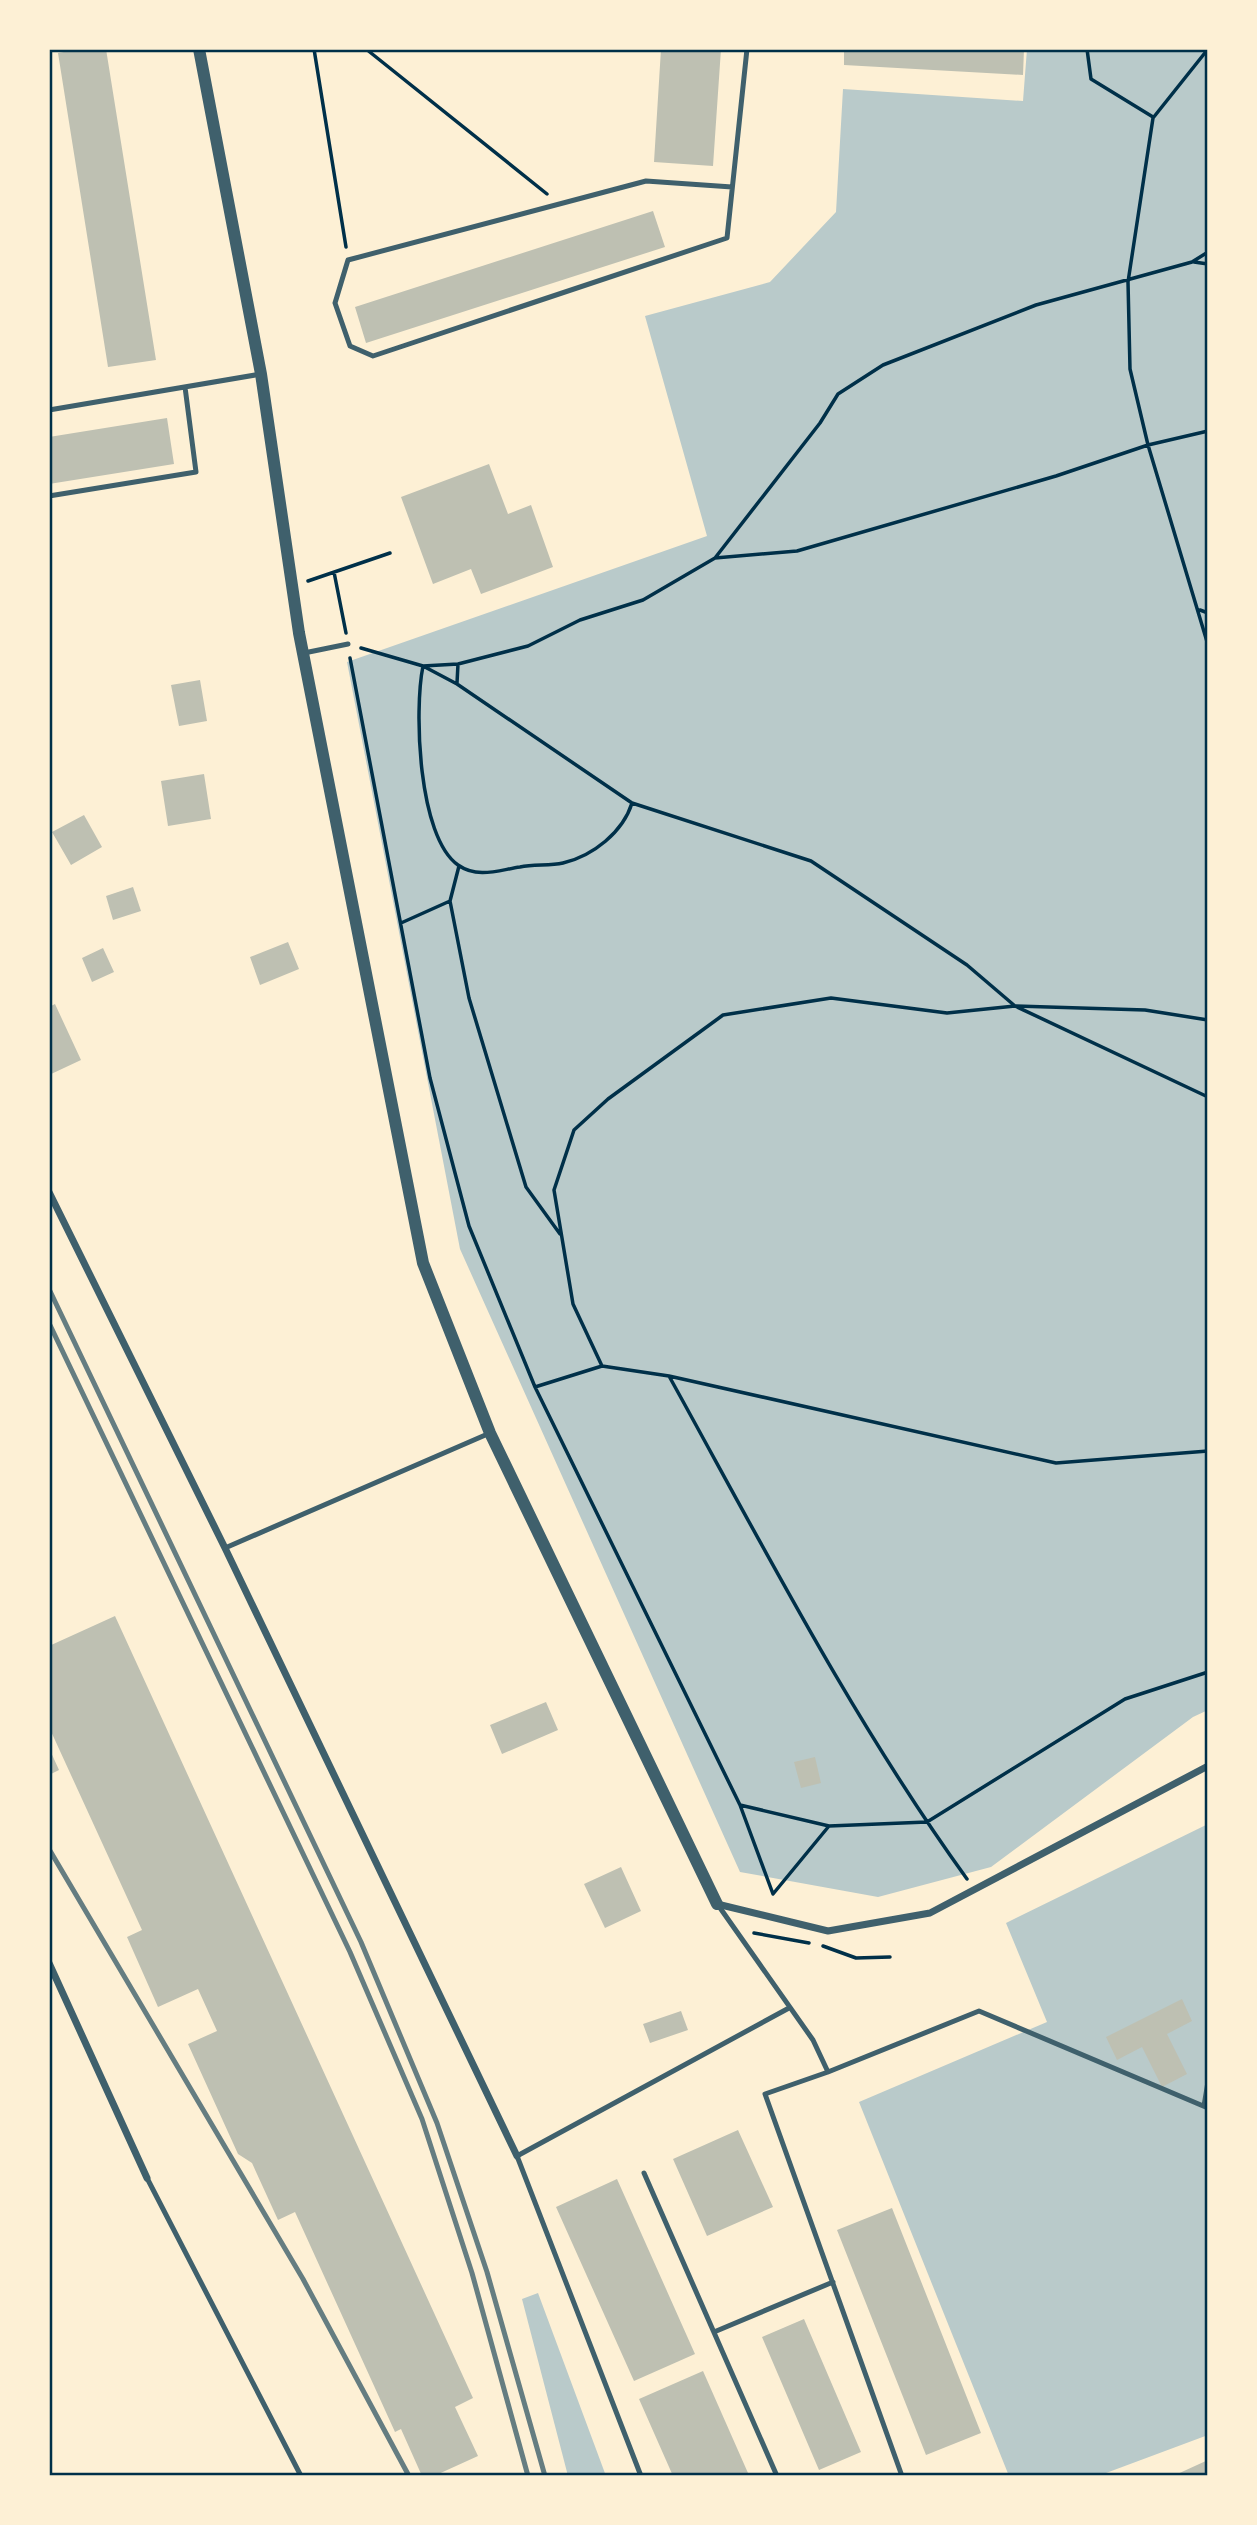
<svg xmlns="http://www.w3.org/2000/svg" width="1257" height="2525" viewBox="0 0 1257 2525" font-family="Helvetica,sans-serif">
<rect width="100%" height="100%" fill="#fdf0d5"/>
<!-- green -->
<path fill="#b9caca" d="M1027,49H1208V1710L1193,1717L991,1867L878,1897L740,1872L460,1249L347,662L707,536L645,316L770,282L836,212L843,89L1023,101Z
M1208,1824V2435L1098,2476H1009L859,2102L1047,2022L1006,1923Z
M538,2293L606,2476H568L522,2299Z"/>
<!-- building -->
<path fill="#bec0b2" d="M81,49H106L156,360L108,367L58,53Z
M661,49H721L713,166L654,162Z
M844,49H1024L1023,75L844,65Z
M653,211L665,247L366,343L355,307Z
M167,418L174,464L49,484V437Z
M489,464L508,514L531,505L553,567L481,594L471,569L433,584L401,497Z
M200,680L207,721L179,726L171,685Z
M204,774L211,819L168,826L161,781Z
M84,815L102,847L71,865L52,832Z
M133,887L141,911L113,920L106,896Z
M288,942L299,969L260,985L250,957Z
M103,948L114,972L92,982L82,958Z
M55,1004L81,1060L49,1075V1007Z
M115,1616L473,2398L455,2407L478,2456L434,2476H422L401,2429L395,2432L295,2212L278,2220L252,2163L238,2154L188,2044L217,2031L198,1989L158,2007L127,1937L142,1930L49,1727V1646Z
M546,1702L558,1730L502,1754L490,1725Z
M49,1748L59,1770L49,1775Z
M815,1757L821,1783L801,1788L794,1762Z
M621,1867L641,1911L605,1928L584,1884Z
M1182,1999L1192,2021L1167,2034L1187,2074L1162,2087L1142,2047L1117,2060L1106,2037Z
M681,2011L688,2030L650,2043L643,2024Z
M738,2130L773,2207L707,2236L673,2159Z
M617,2179L695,2354L634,2381L556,2207Z
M892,2208L981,2433L926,2455L837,2230Z
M804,2319L861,2452L819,2470L762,2337Z
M703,2371L748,2473L740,2476H673L639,2399Z
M1208,2460V2476H1173Z"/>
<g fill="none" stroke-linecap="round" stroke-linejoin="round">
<!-- path -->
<path stroke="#003049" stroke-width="3.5" d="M314,49L346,247
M366,49L547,194
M1087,49L1091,79L1153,117
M1208,49L1153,118L1128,282L1130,369L1148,445L1208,645
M1194,262L1208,264
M715,558L820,423L838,394L883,365L1036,305L1192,262L1208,252
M334,572L346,633
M308,581L390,553
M1200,610L1208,613
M361,648L423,666L458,664L528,646L580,620L643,600L715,558L797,551L1056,476L1148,445L1208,431
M350,658L430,1078L469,1226L535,1387L740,1805L829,1826L927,1822L1125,1699L1208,1672
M457,683L458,664
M632,803C623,832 593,856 563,863C549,866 534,864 520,867C499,870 478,879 458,865C418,837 414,710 423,666L457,684L632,803L811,861L967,965L1015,1006L1208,1097
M459,866L450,901L469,998L526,1187L560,1234
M401,923L450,901
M602,1366L573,1304L554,1190L574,1130L608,1099L723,1015L831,998L947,1013L1015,1006L1145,1010L1208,1020
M669,1376C763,1546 853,1721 967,1879
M535,1387L602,1366L669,1376L1056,1463L1208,1451
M740,1805L773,1894L829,1826
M754,1933L809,1943
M823,1946L856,1958L890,1957"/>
<!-- service -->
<path stroke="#3f606c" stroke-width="5" d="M732,187L646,181L348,260L335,303L350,346L373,356L727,238L747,49
M49,410L261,374
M49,496L196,472L185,387
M304,653L348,644
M225,1548L490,1433
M718,1905L813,2040L828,2072L979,2011L1208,2108
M828,2072L765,2094L902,2476
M1204,2106L1208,2082
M644,2173L777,2476
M147,2178L301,2476
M714,2332L833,2282
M641,2476L517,2156L789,2008"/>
<!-- minor -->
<path stroke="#3f606c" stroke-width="7" d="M49,1192L225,1548L517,2156
M717,1904L828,1931L930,1913L1208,1766
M49,1963L147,2178"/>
<!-- tertiary -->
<path stroke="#3f606c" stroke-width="12" d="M199,49L261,374L299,633L423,1263L490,1433L717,1904"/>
<!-- rail -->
<path stroke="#657d81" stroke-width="5" d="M49,1289L361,1942L437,2123L487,2272L545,2476
M49,1323L350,1952L422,2119L472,2273L528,2476
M49,1849L303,2279L409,2476"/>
</g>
<!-- border -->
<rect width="1257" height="2525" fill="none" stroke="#fdf0d5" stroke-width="102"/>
<rect x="51" y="51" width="1155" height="2423" fill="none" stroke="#003049" stroke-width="2.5"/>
</svg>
